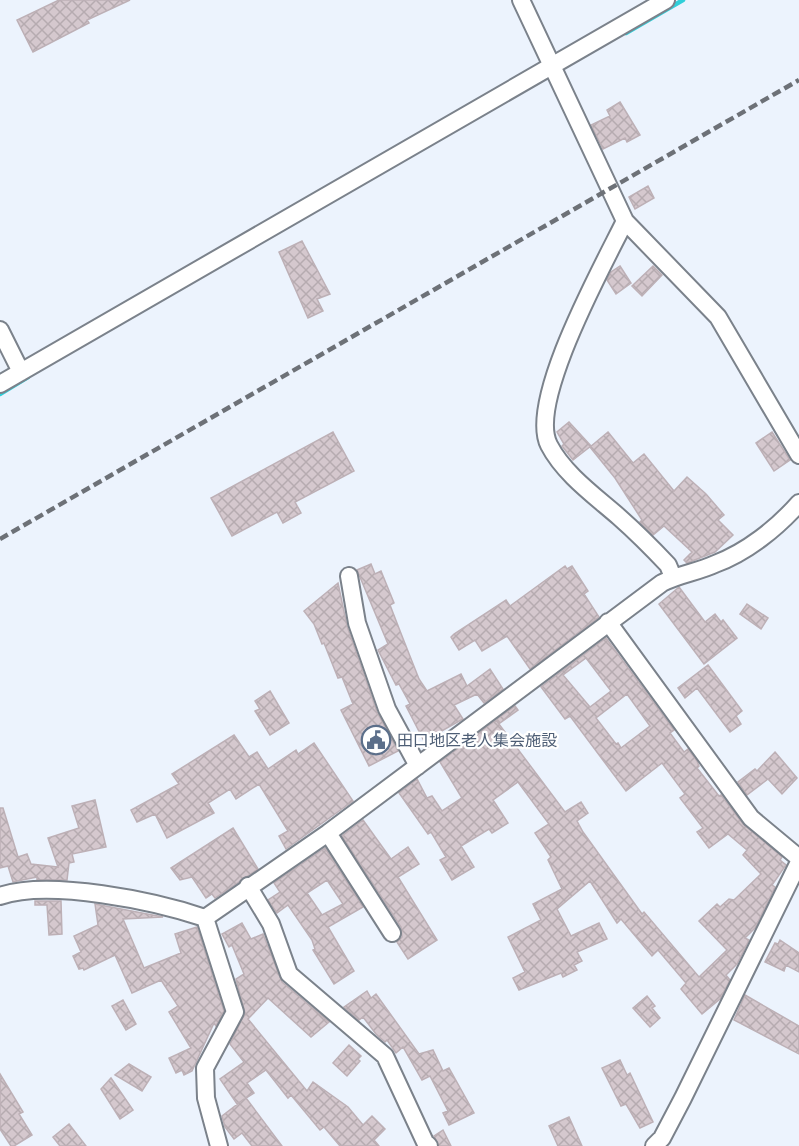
<svg xmlns="http://www.w3.org/2000/svg" width="799" height="1146" viewBox="0 0 799 1146" font-family="'Noto Serif','Noto Sans JP',serif">
<defs>
<pattern id="building-cross-hatch" width="8" height="8" patternUnits="userSpaceOnUse" patternTransform="scale(1.5)"><rect width="8" height="8" fill="#d5c8ce"/><path d="M0 0l8 8M0 8l8-8" fill="none" stroke="#b6abb0"/></pattern>
</defs>
<rect width="100%" height="100%" fill="#ecf3fd"/>
<g fill="none" stroke-linecap="round" stroke-linejoin="round">
<!-- stream -->
<path stroke="#30cfd9" stroke-width="4.5" d="M626,33L683,0
M0,394L28,377"/>
</g>
<!-- building -->
<path fill="url(#building-cross-hatch)" stroke="#bdb0b6" stroke-width="1.5" fill-rule="evenodd" d="M59,0H130L87,20L89,23L33,52L17,20Z
M620,102L640,135L627,142L625,138L603,149L591,125L610,116L607,110Z
M648,186L654,198L635,209L629,197Z
M302,241L330,294L317,299L323,311L308,318L279,252Z
M620,266L631,283L616,294L607,280L611,272Z
M653,266L662,275L642,296L632,286Z
M569,422L591,446L573,460L562,446L564,444L557,432Z
M333,432L354,471L295,502L301,513L283,523L277,512L232,536L211,498Z
M608,432L633,463L644,454L674,491L687,477L706,494L724,515L718,520L733,535L715,552L687,563L684,560L692,552L664,526L653,535L640,522L642,520L615,478L590,447Z
M772,432L790,460L774,471L756,443Z
M371,564L375,574L381,571L394,603L390,605L402,636L419,679L427,691L461,674L467,686L490,669L503,689L484,703L477,694L454,705L463,719L424,741L406,706L410,704L399,684L396,685L378,650L388,644L357,570Z
M565,566L567,569L572,566L588,591L584,594L599,617L530,669L507,636L482,651L475,640L459,650L451,637L454,634L506,600L510,606Z
M338,583L347,626L377,712L398,751L369,766L341,710L353,704L342,677L338,678L324,643L322,644L314,624L304,611Z
M679,587L705,622L715,614L721,622L723,620L737,638L704,664L659,604Z
M747,604L768,618L761,629L740,614Z
M606,638L674,730L670,733L684,752L688,749L697,761L699,766L697,768L719,796L721,795L743,824L782,857L780,860L786,865L772,885L775,887L755,928L745,938L749,940L737,964L726,975L730,980L720,999L702,1014L681,989L686,983L658,950L652,956L621,919L617,923L590,881L557,909L571,936L599,923L607,939L577,952L582,961L574,965L577,970L563,977L561,973L519,990L513,978L525,972L508,937L541,920L533,904L562,889L548,860L551,857L535,833L549,824L518,782L493,800L508,823L492,833L489,829L461,846L474,867L452,880L440,860L446,857L431,832L428,834L399,793L417,779L427,798L432,796L442,811L462,798L440,762L496,720L565,812L581,802L588,813L577,821L583,832L642,914L644,912L699,977L727,950L699,921L717,904L720,907L729,899L734,900L761,874L743,855L747,850L728,834L709,848L697,832L703,828L680,798L685,794L662,763L626,791L570,716L565,719L541,687ZM586,658L611,691L590,707L563,675ZM627,694L650,726L621,748L618,743L616,744L596,718Z
M708,665L742,711L736,716L741,724L730,732L697,688L685,698L678,688Z
M270,691L289,723L270,735L255,711L260,709L255,701Z
M515,706L518,710L500,723L497,719Z
M234,735L249,757L257,752L268,769L296,750L298,754L314,743L353,801L286,849L279,836L288,831L259,784L236,799L230,789L208,803L214,813L167,838L155,814L137,822L131,810L179,784L172,774Z
M775,752L797,778L782,794L768,779L747,795L738,782L755,769L757,771Z
M95,800L106,847L72,854L74,862L69,863L67,880H37V877L13,882L8,866L0,868V808H3L18,857L27,854L31,864L58,867L48,838L79,828L72,806Z
M363,820L391,859L408,847L419,864L398,877L437,940L408,959L397,942L402,937L401,927L342,836Z
M233,828L258,869L215,898L212,894L206,898L192,877L180,880L171,868Z
M325,848L363,907L328,927L354,971L334,984L313,950L315,949L312,940L288,905L277,913L268,900L280,892L274,883ZM327,880L343,904L322,915L307,893Z
M35,901H61L62,934L49,935L47,905H35Z
M95,904L163,917L123,919L144,968L181,953L175,934L197,927L224,1011L216,1026L214,1023L192,1071L184,1075L182,1070L176,1073L169,1058L191,1048L169,1012L178,1006L161,980L132,993L115,955L84,970L83,968L79,969L73,956L81,952L74,936L98,925Z
M242,923L251,939L263,934L282,982L329,1022L311,1037L268,998L248,1019L307,1091L313,1082L348,1107L363,1125L372,1116L385,1129L374,1140L379,1146H340L324,1127L320,1130L291,1095L288,1098L266,1070L247,1083L254,1093L246,1098L282,1146H252L242,1133L234,1139L225,1127L222,1116L244,1099L237,1104L220,1079L244,1062L230,1044L245,1013L236,979L244,974L232,945L229,947L222,934Z
M780,940L799,953V972L786,965L784,971L765,962L775,943L778,944Z
M367,991L371,998L376,994L419,1054L433,1050L443,1071L449,1068L474,1113L449,1125L443,1113L448,1111L430,1076L422,1080L403,1047L396,1053L387,1040L385,1042L376,1034L363,1017L359,1020L344,1007Z
M745,995L799,1026V1054L734,1020Z
M647,996L655,1006L652,1008L660,1018L650,1027L633,1008Z
M123,1000L136,1024L126,1030L112,1006Z
M349,1045L361,1056L358,1059L360,1061L347,1076L333,1063Z
M620,1060L627,1075L630,1073L653,1122L640,1128L626,1104L621,1106L602,1068Z
M129,1064L151,1077L142,1091L115,1075Z
M0,1074L23,1112L19,1114L32,1135L14,1146H11L0,1129Z
M111,1078L133,1110L120,1119L101,1089Z
M569,1117L582,1146H558L549,1126Z
M69,1124L86,1146H60L53,1137Z
M443,1130L451,1146H439L434,1136Z"/>
<g fill="none" stroke-linecap="round" stroke-linejoin="round">
<!-- minor casing -->
<g stroke="#7b828b" stroke-width="20">
<path id="minor" d="M521,0L625,221L718,317L799,455
M625,221C604,264 527,402 549,445C564,474 595,496 619,517C636,532 652,548 668,565L673,577
M0,330L21,372
M0,384L666,0
M349,576L357,623L387,709L418,766
M608,622L751,818L799,858
M328,833L392,933
M248,886L271,924L289,974L385,1056L425,1142L429,1146
M0,896C49,879 155,901 205,918
M205,918L328,833L662,583C679,574 698,572 715,564C747,552 777,528 799,503
M205,918L235,1012L205,1068L206,1098L219,1146
M654,1146L662,1138L683,1098L799,862"/>
</g>
<!-- minor -->
<use href="#minor" stroke="#fff" stroke-width="16"/>
<!-- rail -->
<path stroke="#6d7177" stroke-width="4.5" stroke-dasharray="9 4.5" stroke-linecap="butt" d="M0,539L799,80"/>
</g>
<!-- icons -->
<defs>
<g id="civic-ring" transform="scale(1.5)"><circle r="9.5" fill="#fff" stroke="#5c6f8a" stroke-width="1.5"/><path d="M-.6-6.5H3V-4.5H.6V-3L4-1V1h2V6H-6V1h2V-1L-.6-3ZM-1.2 2.5V6h2.4V2.5Z" fill="#5c6f8a"/></g>
</defs>
<g fill-rule="evenodd">
<use href="#civic-ring" x="376" y="740"/>
</g>
<g text-anchor="middle" stroke-width="4.5" stroke-linejoin="round" paint-order="stroke">
<!-- service labels -->
<g font-size="16" fill="#4e5e75" stroke="#fff" text-anchor="start">
<text x="397" y="746">田口地区老人集会施設</text>
</g>
</g>
</svg>
